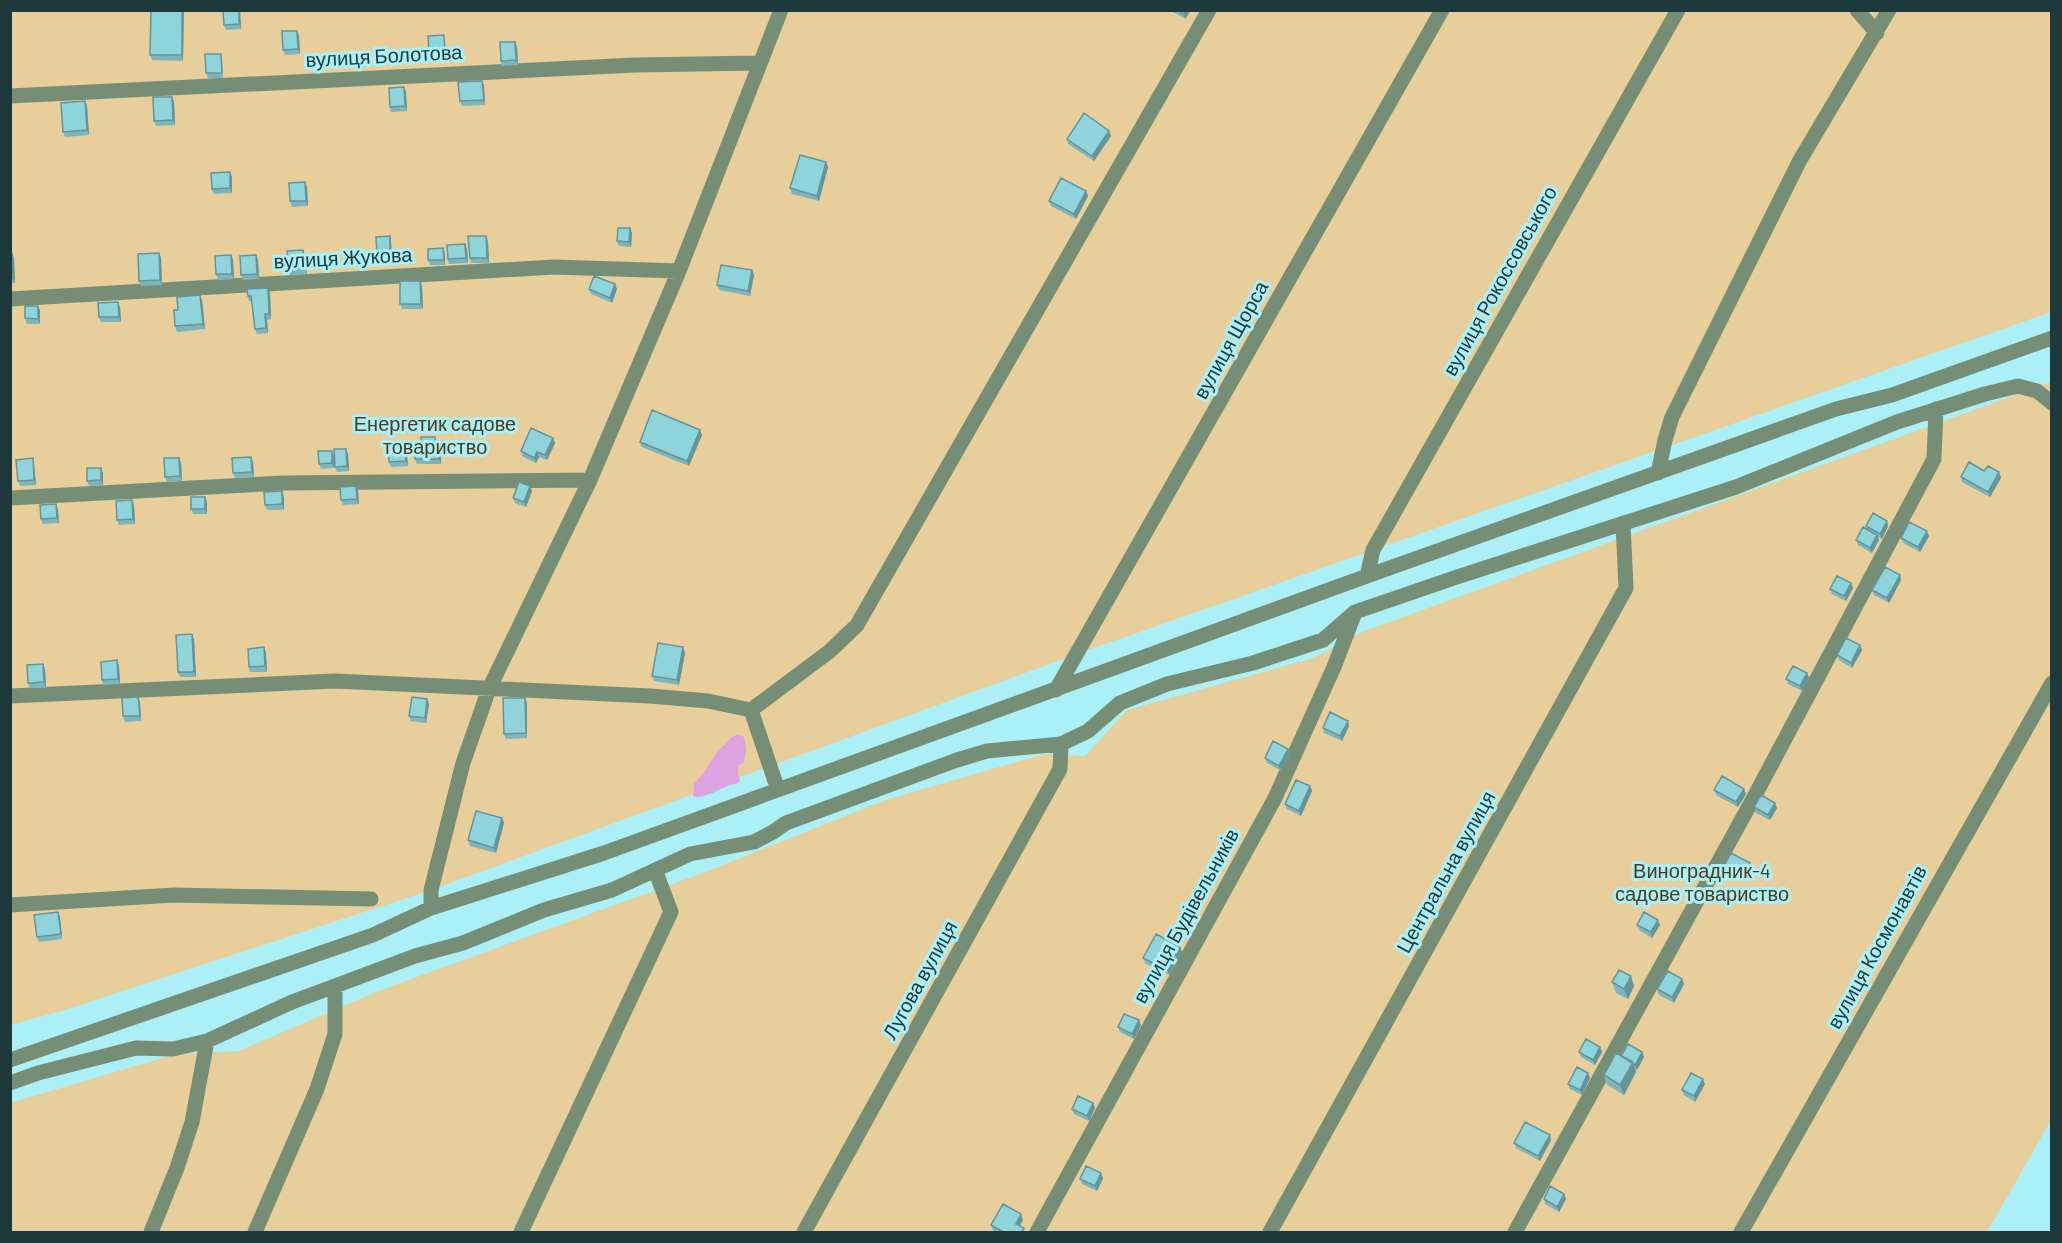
<svg xmlns="http://www.w3.org/2000/svg" width="2062" height="1243" viewBox="0 0 2062 1243" font-family="Barlow,sans-serif">
<rect width="100%" height="100%" fill="#acf0f7"/>
<!-- green -->
<path fill="#e7ce9b" d="M11,11H2051V312L1077,654L431,890L68,1009L11,1025Z
M2051,382V1120L1987,1232H11L10,1103L176,1054L239,1051L381,990L700,874L885,800L1044,754L1085,756L1127,710L1313,658L1362,632Z"/>
<!-- water -->
<path fill="#dba3df" d="M739,735L744,737L746,750L744,762L739,765L738,773L740,781L736,784C722,785 707,800 693,796L694,784L703,774L717,752L733,736Z"/>
<g fill="none" stroke-linecap="round" stroke-linejoin="round">
<!-- minor -->
<path stroke="#768e75" stroke-width="15" d="M1857,10L1877,33
M10,96L635,65L760,63
M10,299L554,267L679,271
M1658,473L1665,440L1672,417L1800,160L1889,10
M10,498L283,483L590,480
M1367,576L1373,550L1678,10
M1056,690L1442,10
M10,696L335,681L650,696L708,701L751,710
M778,790L751,710L830,651L857,625L1209,10
M10,905L174,895L371,899
M431,908V890L463,763L489,689L590,480L679,271L781,10
M10,1060L373,935L431,908L604,853L1367,576L1836,409L1892,395L2052,338
M10,1083L38,1073L136,1048L173,1049L207,1041L292,1002L335,986L415,956L463,943L544,910L612,890L690,854L754,842L773,832L786,823L957,760L987,751L1061,744L1088,731L1120,703L1167,684L1253,663L1323,640L1355,612L1457,577L1736,487L1897,422L1985,394L2018,386L2037,391L2052,403
M151,1232L177,1168L192,1122L207,1041
M255,1232L317,1089L335,1034V986
M521,1232L671,912L655,870
M804,1232L1060,769L1061,744
M1037,1232L1275,798L1334,667L1354,615
M1270,1232L1626,588L1623,523
M1515,1232L1753,799L1934,459L1936,409
M1741,1232L2052,683"/>
</g>
<!-- wall -->
<path fill="#7cb6bc" d="M184,10L183,61L152,60L150,55Z
M223,10H240L241,29L226,30L224,25Z
M1170,10H1191L1185,19Z
M297,31L299,36L300,54L285,55L283,50Z
M445,40L446,59L431,60L429,54Z
M515,42L517,47L518,65L502,66L501,61Z
M222,59L223,78H208L206,73Z
M482,81L484,86L485,105L462,106L460,101Z
M404,87L406,92L407,111L391,112L390,107Z
M172,97L174,102L175,125L156,126L154,121Z
M85,101L87,106L89,135L65,137L63,132Z
M1109,131L1111,136L1094,161L1068,144L1067,139Z
M826,162L828,167L819,201L792,194L790,188Z
M232,177V193L214,194L212,189Z
M305,182L307,187L308,206L292,207L290,201Z
M1086,191L1088,196L1076,219L1051,206L1049,201Z
M632,233L631,247L619,246L617,241Z
M390,236L391,241L392,260L379,261L377,256Z
M488,241L489,263H471L470,258Z
M467,249L468,263L449,264L448,259Z
M303,250L305,255L307,274L290,275L288,270Z
M10,253L14,258L15,283H10Z
M159,253L161,258L162,285L141,286L139,281Z
M445,253V265H430L428,260Z
M231,255L233,260L234,279L218,280L216,274Z
M256,255L258,260L259,279L243,280L241,275Z
M752,270L754,275L750,296L719,290L717,285Z
M422,286L423,309H402L400,304Z
M589,289H617L612,303L591,294Z
M270,293L271,319L267,320L268,333L257,334L255,329L252,301H249L248,296Z
M202,300L205,329L177,332L175,326L178,310Z
M38,306L40,311V324H27L25,318Z
M120,307L121,322H101L99,317Z
M700,430L702,435L689,466L642,447L640,442Z
M435,437L437,445L441,450V464H417L415,459L422,445Z
M553,438L555,443L547,460L539,457L536,463L522,456L521,451Z
M404,442L406,447L408,466L391,467L389,462Z
M346,449L348,454L349,471L337,472L335,467Z
M332,451L334,456V468L321,469L319,464Z
M251,457L253,462L254,477L235,478L233,473Z
M179,458L181,463L182,481L167,482L165,477Z
M34,463L36,485L20,486L18,481Z
M101,468L103,473V485L89,486L87,481Z
M1984,471L1999,472L2001,478L1990,497L1962,482L1961,477Z
M356,486L358,491L359,504L343,505L341,500Z
M532,491L526,507L515,503L513,498Z
M284,497V510H267L265,505Z
M132,500L134,505L135,524L119,525L117,520Z
M207,502V514H193L191,509Z
M58,509L59,523L43,524L41,519Z
M1887,521L1888,526L1882,539L1878,537L1879,540L1872,553L1858,545L1856,540L1867,529L1866,526Z
M1929,536L1920,552L1903,543L1901,538Z
M1901,580L1889,603L1874,595L1872,590Z
M1851,583L1853,588L1846,601L1832,594L1830,589Z
M194,639L196,677H180L178,672Z
M264,647L266,653L267,672H250L249,667Z
M683,647L685,653L679,685L654,681L652,676Z
M1862,650L1852,668L1839,660L1837,655Z
M117,660L119,666L120,684L103,685L102,680Z
M43,664L45,669L46,688H30L28,683Z
M1807,673L1809,678L1802,691L1788,684L1786,679Z
M138,697L140,702L141,721L125,722L123,716Z
M525,698L527,703V738L506,739L504,734Z
M429,704L426,723L411,721L409,716Z
M1348,721L1349,726L1342,741L1324,733L1323,728Z
M1290,754L1281,771L1267,763L1265,758Z
M1310,786L1312,791L1301,816L1287,809L1285,804Z
M1714,790L1746,794L1738,807L1716,795Z
M1754,807L1777,808L1770,820L1756,813Z
M502,818L504,823L496,853L470,846L468,840Z
M1750,863L1751,868L1744,881L1725,871L1724,866Z
M58,912L60,917L62,939L39,942L37,937Z
M1637,925H1660L1652,938L1639,930Z
M1180,947L1182,952L1169,975L1145,963L1143,958Z
M1682,979L1684,984L1674,1003L1659,995L1657,989Z
M1612,982L1634,986L1628,999L1616,993Z
M1141,1025L1134,1039L1120,1032L1118,1027Z
M1600,1047L1602,1052L1595,1065L1581,1057L1579,1052Z
M1642,1052L1644,1057L1637,1070L1635,1069L1636,1072L1624,1095L1607,1085L1604,1075Z
M1590,1078L1582,1095L1570,1089L1568,1084Z
M1705,1084L1695,1102L1684,1095L1682,1090Z
M1095,1108L1089,1121L1074,1114L1072,1109Z
M1551,1140L1540,1161L1516,1148L1514,1143Z
M1103,1178L1097,1191L1082,1184L1080,1179Z
M1564,1194L1566,1199L1559,1212L1545,1204L1544,1199Z
M1023,1220L1020,1226L1024,1228L1025,1233H997L993,1230L991,1225Z"/>
<!-- shaded-wall -->
<path fill="#659499" d="M182,10H184L183,61L182,55Z
M239,10H240L241,29L239,24Z
M1186,10H1191L1185,19L1184,14Z
M297,31L299,36L300,54L298,49Z
M515,42L517,47L518,65L516,60Z
M482,81L484,86L485,105L484,100Z
M404,87L406,92L407,111L405,106Z
M172,97L174,102L175,125L173,120Z
M85,101L87,106L89,135L87,130Z
M1109,131L1111,136L1094,161L1092,156Z
M826,162L828,167L819,201L817,196Z
M230,172L232,177V193L230,188Z
M305,182L307,187L308,206L306,201Z
M1086,191L1088,196L1076,219L1074,214Z
M630,228L632,233L631,247L629,242Z
M390,236L391,241L392,260L390,255Z
M486,236L488,241L489,263L487,258Z
M465,244L467,249L468,263L466,258Z
M443,248L445,253V265L444,260Z
M303,250L305,255L307,274L305,269Z
M12,253L14,258L15,283L13,278Z
M159,253L161,258L162,285L160,280Z
M231,255L233,260L234,279L232,274Z
M256,255L258,260L259,279L257,274Z
M752,270L754,275L750,296L748,291Z
M420,281L422,286L423,309L421,304Z
M615,284L617,289L612,303L610,298Z
M268,288L270,293L271,319L269,314Z
M200,295L202,300L205,329L203,324Z
M118,302L120,307L121,322L119,317Z
M38,306L40,311V324L38,319Z
M265,314L267,320L268,333L266,328Z
M700,430L702,435L689,466L687,461Z
M553,438L555,443L547,460L545,455Z
M404,442L406,447L408,466L406,461Z
M439,445L441,450V464L439,459Z
M346,449L348,454L349,471L347,466Z
M332,451L334,456V468L332,463Z
M537,452L539,457L536,463L534,458Z
M251,457L253,462L254,477L252,472Z
M33,458L34,463L36,485L34,480Z
M179,458L181,463L182,481L180,476Z
M101,468L103,473V485L101,480Z
M1999,472L2001,478L1990,497L1988,492Z
M356,486L358,491L359,504L357,499Z
M530,486L532,491L526,507L524,502Z
M282,491L284,497V510L282,504Z
M205,497L207,502V514L205,509Z
M132,500L134,505L135,524L133,519Z
M56,504L58,509L59,523L57,518Z
M1887,521L1888,526L1882,539L1880,534Z
M1927,531L1929,536L1920,552L1918,547Z
M1877,535L1879,540L1872,553L1870,548Z
M1900,575L1901,580L1889,603L1887,598Z
M1851,583L1853,588L1846,601L1844,596Z
M192,634L194,639L196,677L194,672Z
M1860,645L1862,650L1852,668L1851,663Z
M264,647L266,653L267,672L265,666Z
M683,647L685,653L679,685L677,680Z
M117,660L119,666L120,684L118,679Z
M43,664L45,669L46,688L44,682Z
M1807,673L1809,678L1802,691L1800,686Z
M138,697L140,702L141,721L140,716Z
M525,698L527,703V738L526,733Z
M427,699L429,704L426,723L425,718Z
M1348,721L1349,726L1342,741L1340,736Z
M1288,749L1290,754L1281,771L1279,766Z
M1310,786L1312,791L1301,816L1299,811Z
M1744,789L1746,794L1738,807L1736,802Z
M1775,803L1777,808L1770,820L1768,815Z
M502,818L504,823L496,853L494,848Z
M1750,863L1751,868L1744,881L1742,876Z
M58,912L60,917L62,939L61,934Z
M1658,920L1660,925L1652,938L1651,932Z
M1180,947L1182,952L1169,975L1167,970Z
M1631,976L1634,986L1628,999L1624,989Z
M1682,979L1684,984L1674,1003L1672,997Z
M1139,1020L1141,1025L1134,1039L1132,1034Z
M1600,1047L1602,1052L1595,1065L1593,1060Z
M1642,1052L1644,1057L1637,1070L1635,1065Z
M1633,1062L1636,1072L1624,1095L1620,1085Z
M1588,1073L1590,1078L1582,1095L1580,1090Z
M1703,1079L1705,1084L1695,1102L1694,1096Z
M1093,1103L1095,1108L1089,1121L1087,1116Z
M1550,1135L1551,1140L1540,1161L1538,1156Z
M1101,1173L1103,1178L1097,1191L1095,1186Z
M1564,1194L1566,1199L1559,1212L1557,1207Z
M1021,1214L1023,1220L1018,1229L1016,1224Z"/>
<!-- building -->
<path fill="#90d4db" stroke="#659499" stroke-width="1.5" d="M151,10H182V55H150Z
M223,10H239V24L224,25Z
M1177,10H1186L1184,14Z
M282,31H297L298,49L283,50Z
M444,35L445,54H429L428,36Z
M500,42H515L516,60L501,61Z
M205,54H221L222,73H206Z
M482,81L484,100L460,101L458,82Z
M404,87L405,106L390,107L389,88Z
M153,97H172L173,120L154,121Z
M85,101L87,130L63,132L61,103Z
M1084,113L1109,131L1092,156L1067,139Z
M800,155L826,162L817,196L790,188Z
M230,172V188L212,189L211,173Z
M1061,178L1086,191L1074,214L1049,201Z
M305,182L306,201H290L289,183Z
M618,228H630L629,242L617,241Z
M390,236V255L377,256L376,237Z
M468,236H486L487,258H470Z
M465,244L466,258L448,259L447,245Z
M443,248L444,260H428V249Z
M303,250L305,269L288,270L287,251Z
M10,253H12L13,278H10Z
M159,253L160,280L139,281L138,254Z
M231,255L232,274H216L215,256Z
M256,255L257,274L241,275L240,256Z
M721,265L752,270L748,291L717,285Z
M594,276L615,284L610,298L589,289Z
M400,281H420L421,304H400Z
M268,288L269,314H265L266,328L255,329L251,296H248L247,289Z
M200,295L203,324L175,326L174,310H178L177,297Z
M118,302L119,317H99L98,303Z
M25,306H38V319L25,318Z
M652,410L700,430L687,461L640,442Z
M531,428L553,438L545,455L537,452L534,458L521,451Z
M421,437H435L436,445H439V459H415L414,447L422,445Z
M404,442L406,461L389,462L388,443Z
M334,449H346L347,466L335,467Z
M318,451H332V463L319,464Z
M251,457L252,472L233,473L232,458Z
M33,458L34,480L18,481L16,460Z
M164,458H179L180,476L165,477Z
M1969,462L1984,471L1988,466L1999,472L1988,492L1961,477Z
M87,468H101V480L87,481Z
M519,482L530,486L524,502L513,498Z
M356,486L357,499L341,500L340,487Z
M282,491V504L265,505L264,492Z
M191,497H205V509H191Z
M132,500L133,519L117,520L116,501Z
M56,504L57,518L41,519L40,505Z
M1873,513L1887,521L1880,534L1866,526Z
M1909,522L1927,531L1918,547L1901,538Z
M1863,527L1877,535L1870,548L1856,540Z
M1885,567L1900,575L1887,598L1872,590Z
M1837,576L1851,583L1844,596L1830,589Z
M192,634L194,672H178L176,635Z
M1846,638L1860,645L1851,663L1837,655Z
M658,643L683,647L677,680L652,676Z
M264,647L265,666L249,667L248,649Z
M117,660L118,679L102,680L101,662Z
M43,664L44,682L28,683L27,665Z
M1793,666L1807,673L1800,686L1786,679Z
M138,697L140,716H123L122,698Z
M412,697L427,699L425,718L409,716Z
M503,698H525L526,733L504,734Z
M1330,712L1348,721L1340,736L1323,728Z
M1273,741L1288,749L1279,766L1265,758Z
M1722,776L1744,789L1736,802L1714,790Z
M1296,780L1310,786L1299,811L1285,804Z
M1761,795L1775,803L1768,815L1754,807Z
M476,811L502,818L494,848L468,840Z
M1731,853L1750,863L1742,876L1724,866Z
M58,912L61,934L37,937L34,915Z
M1644,912L1658,920L1651,932L1637,925Z
M1156,934L1180,947L1167,970L1143,958Z
M1619,970L1631,976L1624,989L1612,982Z
M1668,971L1682,979L1672,997L1657,989Z
M1124,1014L1139,1020L1132,1034L1118,1027Z
M1586,1039L1600,1047L1593,1060L1579,1052Z
M1628,1044L1642,1052L1635,1065L1621,1056Z
M1616,1053L1633,1062L1620,1085L1604,1075Z
M1577,1067L1588,1073L1580,1090L1568,1084Z
M1691,1073L1703,1079L1694,1096L1682,1090Z
M1078,1096L1093,1103L1087,1116L1072,1109Z
M1525,1122L1550,1135L1538,1156L1514,1143Z
M1086,1166L1101,1173L1095,1186L1080,1179Z
M1550,1186L1564,1194L1557,1207L1544,1199Z
M1003,1204L1021,1214L1016,1224L1024,1228L1021,1233H1005L991,1225Z"/>
<g text-anchor="middle" stroke-width="6" stroke-linejoin="round" paint-order="stroke">
<!-- street labels -->
<g font-size="20" fill="#1d393c" stroke="#acf0f7">
<text transform="translate(384 56) rotate(-3)" y="7">вулиця Болотова</text>
<text transform="translate(343 258) rotate(-3)" y="7">вулиця Жукова</text>
<text transform="translate(1500 281) rotate(-61)" y="7">вулиця Рокоссовського</text>
<text transform="translate(1231 340) rotate(-61)" y="7">вулиця Щорса</text>
<text transform="translate(1446 872) rotate(-61)" y="7">Центральна вулиця</text>
<text transform="translate(1186 916) rotate(-61)" y="7">вулиця Будівельників</text>
<text transform="translate(1877 947) rotate(-61)" y="7">вулиця Космонавтів</text>
<text transform="translate(920 980) rotate(-61)" y="7">Лугова вулиця</text>
</g>
<!-- park labels -->
<g font-size="20" fill="#4c3c1b" stroke="#acf0f7">
<text x="435" y="431">Енергетик садове<tspan x="435" dy="23">товариство</tspan></text>
<text x="1702" y="878">Виноградник-4<tspan x="1702" dy="23">садове товариство</tspan></text>
</g>
</g>
<!-- border -->
<rect width="2062" height="1243" fill="none" stroke="#1d393c" stroke-width="24"/>
</svg>
